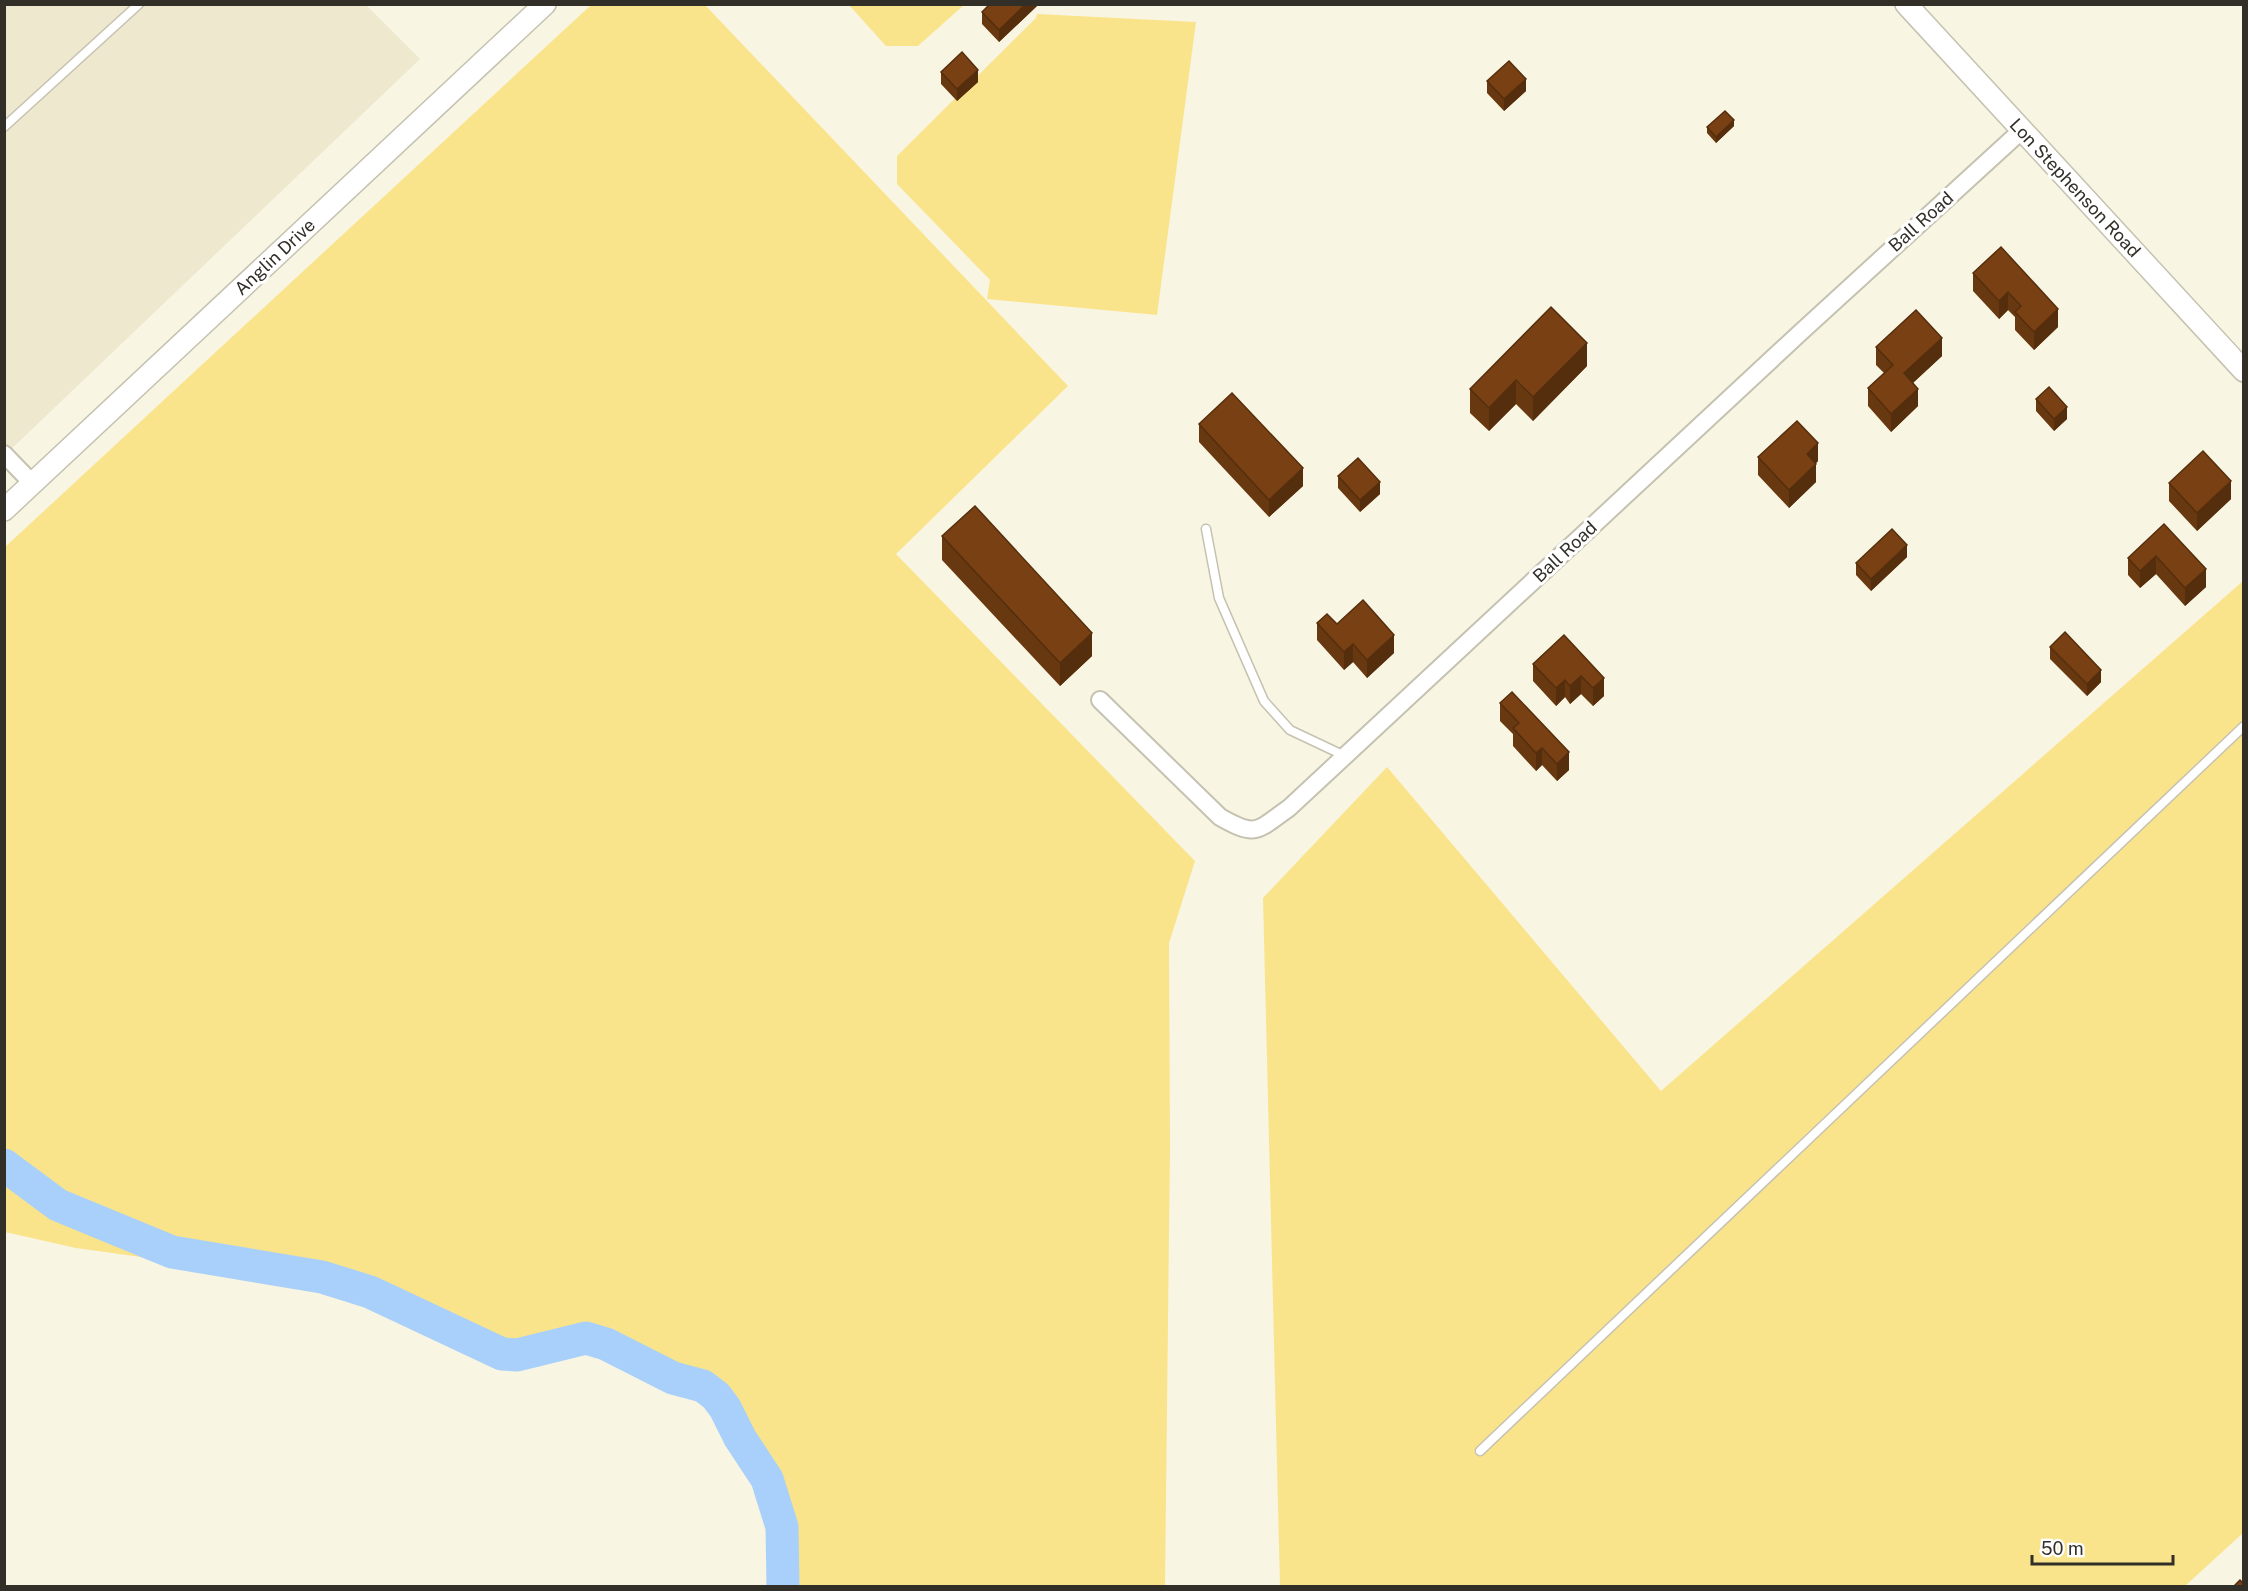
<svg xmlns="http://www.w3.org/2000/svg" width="2248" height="1591" viewBox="0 0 2248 1591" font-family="'Public Sans',sans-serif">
<rect width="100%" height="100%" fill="#f9f5e3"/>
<!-- built -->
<path fill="#eee8cf" d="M5,5H366L420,59L5,455Z"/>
<!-- green -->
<path fill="#fae48b" d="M591,5H705L1068,386L896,554L1195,861L1169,943L1170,1147L1165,1586H789L787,1517L774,1483L745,1437L652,1353L610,1338L570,1344L520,1362L372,1289L76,1248L5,1232V547Z
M849,5H964L918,46H886Z
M1037,14L1196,22L1157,315L987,299L990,280L897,184V156L1036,18Z
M2243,581V1533L2185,1586H1280L1263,898L1387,767L1661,1091Z"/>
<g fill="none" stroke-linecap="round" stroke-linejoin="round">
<!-- river -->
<path stroke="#a8d0fa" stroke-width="33" d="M4,1165L58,1205L172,1252L322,1277L370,1292L502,1354L517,1355L586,1338L606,1344L673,1378L703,1386L716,1396L725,1408L740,1438L767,1479L782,1527L783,1586"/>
<!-- service casing -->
<g stroke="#c6c2b1" stroke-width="11">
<path id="service" d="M4,127L139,4
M1206,529L1219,598L1264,701L1290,730L1345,756
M1480,1451L2244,726"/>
</g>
<!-- minor casing -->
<g stroke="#c6c2b1" stroke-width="20">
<path id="minor" d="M4,454L33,484
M1100,700L1220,817C1257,838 1256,831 1289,808L1801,332L2022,130"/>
</g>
<!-- tertiary casing -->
<g stroke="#c6c2b1" stroke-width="24">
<path id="tertiary" d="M1906,4L2244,371
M4,510L545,4"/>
</g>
<!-- service -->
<use href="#service" stroke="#fff" stroke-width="8"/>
<!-- minor -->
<use href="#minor" stroke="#fff" stroke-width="16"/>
<!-- tertiary -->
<use href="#tertiary" stroke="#fff" stroke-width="21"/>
</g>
<!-- wall -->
<path fill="#683810" d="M1037,4V6L999,42L982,24V12Z
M941,72L978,82L957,101L941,84Z
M1487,81L1526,91L1504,111L1487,93Z
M1734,126L1716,143L1707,133V127Z
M2001,247L2058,327L2034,350L2015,330V317L2008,310L1999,319L1973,291V273Z
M1876,347L1942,356L1913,383L1918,406L1891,432L1868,406V388L1884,373L1876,365Z
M1587,366L1533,421L1516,404L1489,431L1470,413V389Z
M2036,399L2067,419L2054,431L2036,411Z
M1199,424L1303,486L1269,517L1199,442Z
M1758,457L1818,461L1816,463V482L1789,508L1758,475Z
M1338,476L1380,494L1360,512L1338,488Z
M2169,483L2231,499L2197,531L2169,501Z
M2164,524L2206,587L2185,606L2156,574L2140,588L2128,575V558Z
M942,536L1092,656L1060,686L942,560Z
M1907,557L1871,591L1856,575V563Z
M1317,623L1337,624L1394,653L1367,678L1353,662L1344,670L1317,640Z
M1564,635L1604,696L1593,706L1581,694L1570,704L1565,697L1556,706L1533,681V664Z
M2050,647L2101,682L2087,696L2050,659Z
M1500,703L1569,770L1557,781L1542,765L1536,771L1513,746V734L1500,721Z"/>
<!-- shaded-wall -->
<path fill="#552e0d" d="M1026,4H1037V6L999,42V30Z
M978,70V82L957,101V89Z
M1526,79V91L1504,111V99Z
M1734,120V126L1716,143V137Z
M2008,292V310L1999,319V301Z
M2058,309V327L2034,350V332Z
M1942,338V356L1904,391V373Z
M1587,343V366L1533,421V397Z
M1516,380V404L1489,431V408Z
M1918,389V406L1891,432V414Z
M2067,407V419L2054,431V419Z
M1818,443V461L1807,472V454Z
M1816,464V482L1789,508V490Z
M1303,468V486L1269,517V500Z
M2231,481V499L2197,531V513Z
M1380,482V494L1360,512V500Z
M1907,545V557L1871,591V579Z
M2156,556V574L2140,588V571Z
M2206,569V587L2185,606V588Z
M1092,633V656L1060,686V663Z
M1394,635V653L1367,678V660Z
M1353,644V662L1344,670V652Z
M2101,670V682L2087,696V684Z
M1581,676V694L1570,704V686Z
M1604,678V696L1593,706V688Z
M1565,680V697L1556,706V688Z
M1542,748V765L1536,771V753Z
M1569,752V770L1557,781V764Z"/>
<!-- building -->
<path fill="#794113" stroke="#552e0d" stroke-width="1.5" d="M990,4H1026L999,30L982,12Z
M962,52L978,70L957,89L941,72Z
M1509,61L1526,79L1504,99L1487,81Z
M1725,111L1734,120L1716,137L1707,127Z
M2001,247L2058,309L2034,332L2015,312L2021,306L2008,292L1999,301L1973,273Z
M1551,307L1587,343L1533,397L1516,380L1489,408L1470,389Z
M1916,310L1942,338L1904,373L1918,389L1891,414L1868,388L1893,365L1876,347Z
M2049,387L2067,407L2054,419L2036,399Z
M1232,393L1303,468L1269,500L1199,424Z
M1797,421L1818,443L1807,454L1816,464L1789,490L1758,457Z
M2203,451L2231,481L2197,513L2169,483Z
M1358,458L1380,482L1360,500L1338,476Z
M975,506L1092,633L1060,663L942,536Z
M2164,524L2206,569L2185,588L2156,556L2140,571L2128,558Z
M1892,529L1907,545L1871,579L1856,563Z
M1363,600L1394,635L1367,660L1353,644L1344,652L1317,623L1327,614L1337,624Z
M2065,632L2101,670L2087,684L2050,647Z
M1564,635L1604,678L1593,688L1581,676L1570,686L1565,680L1556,688L1533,664Z
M1512,692L1569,752L1557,764L1542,748L1536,753L1513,728L1519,723L1500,703Z
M2240,1580L2244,1584V1587H2233Z"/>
<g text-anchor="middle" stroke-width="6" stroke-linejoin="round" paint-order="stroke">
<!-- street labels -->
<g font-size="18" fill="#312f28" stroke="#fff">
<text transform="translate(2075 188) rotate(47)" y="6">Lon Stephenson Road</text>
<text transform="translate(1921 222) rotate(-42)" y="6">Ball Road</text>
<text transform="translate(275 257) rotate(-43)" y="6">Anglin Drive</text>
<text transform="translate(1565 552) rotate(-43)" y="6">Ball Road</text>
</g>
</g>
<!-- border -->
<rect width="2248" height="1591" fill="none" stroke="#312f28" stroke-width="12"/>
<!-- scale -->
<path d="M2032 1555v9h141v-9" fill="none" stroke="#312f28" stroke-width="3"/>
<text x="2041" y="1555" font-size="18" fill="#312f28" stroke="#ffffff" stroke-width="4.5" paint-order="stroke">50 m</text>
</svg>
